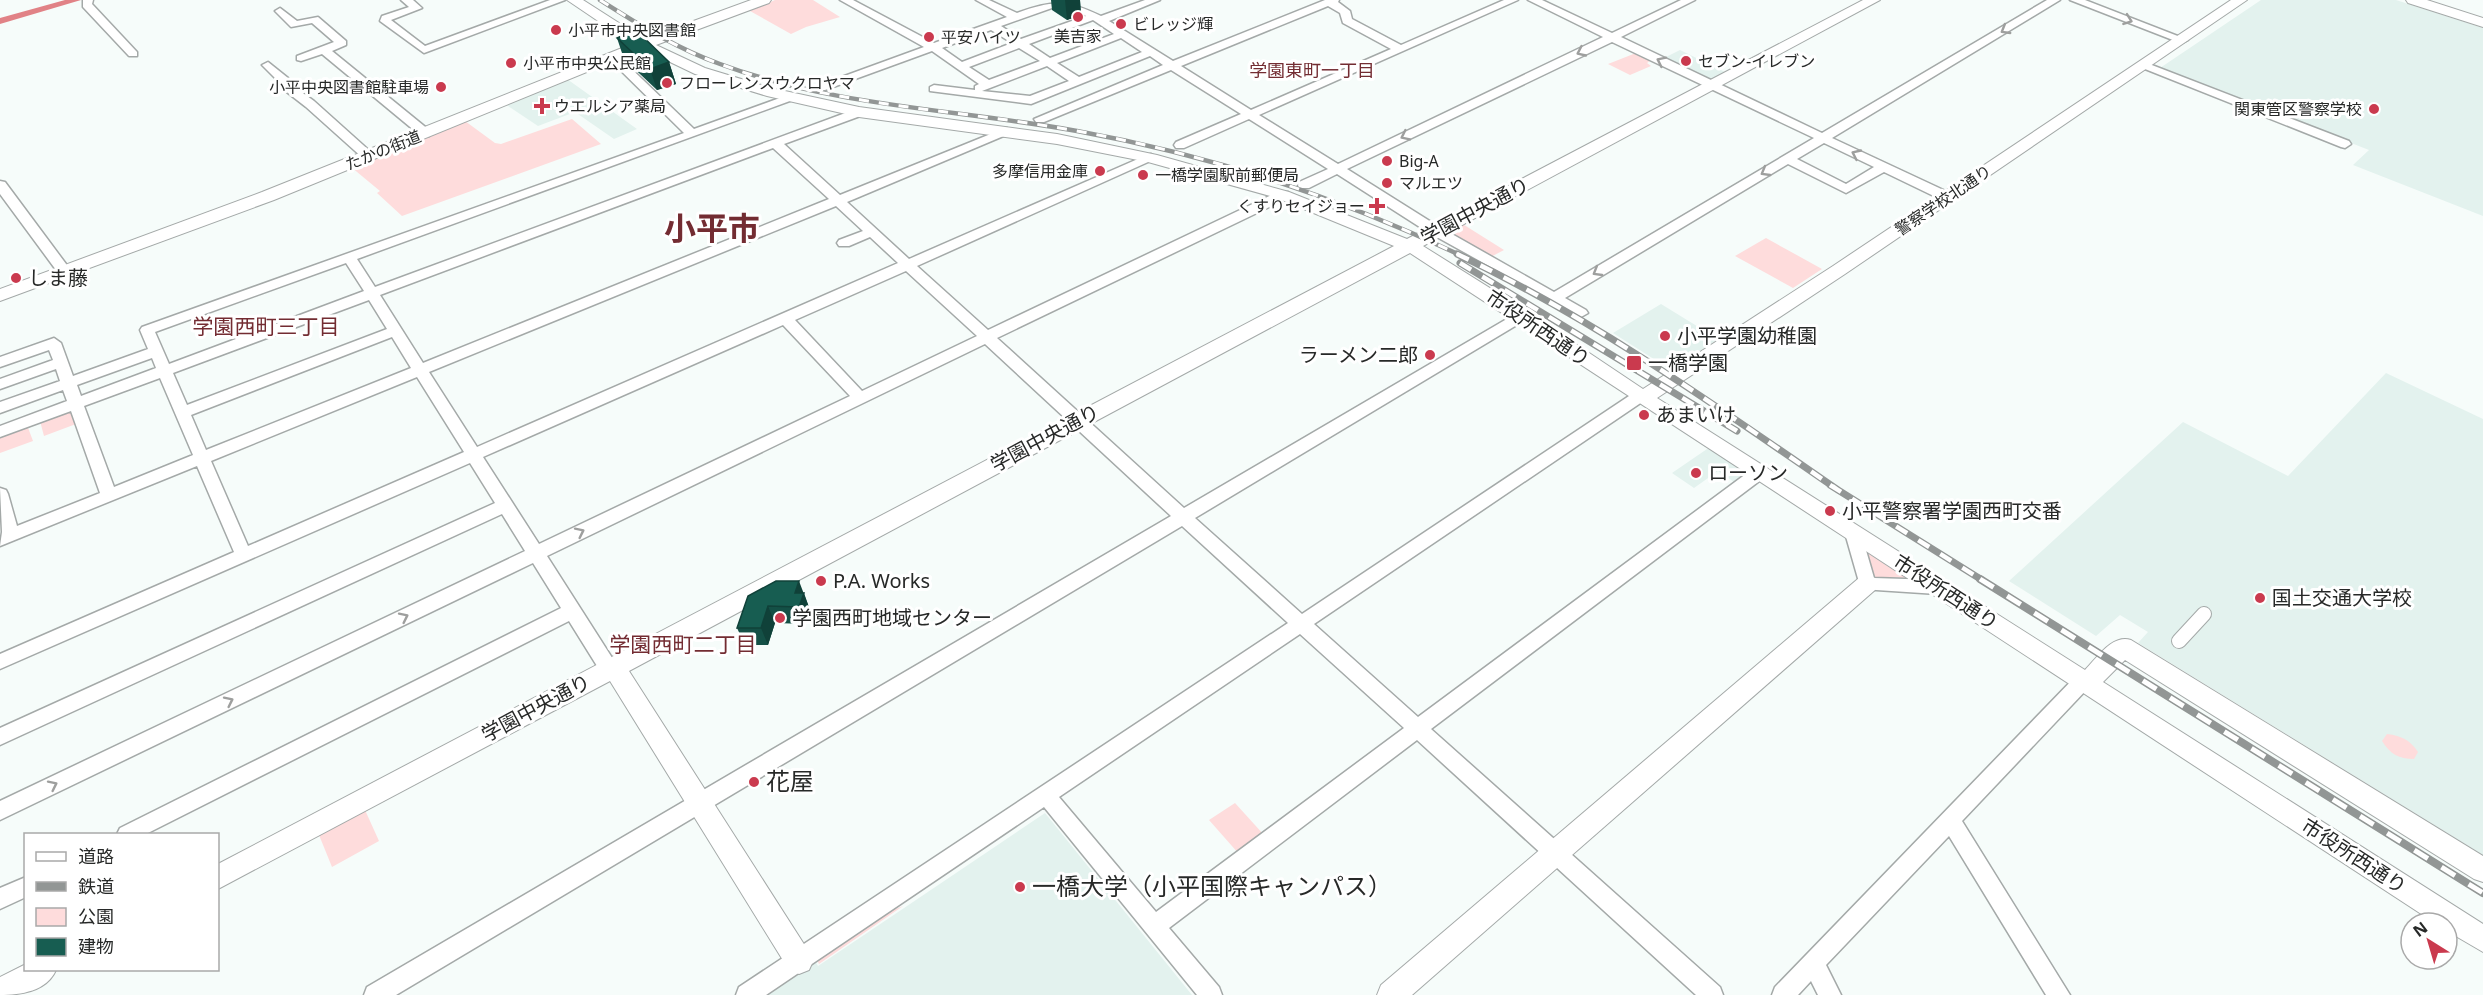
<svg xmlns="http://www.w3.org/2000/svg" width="2483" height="995" viewBox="0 0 2483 995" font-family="'Noto Sans','Noto Sans JP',sans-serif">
<rect width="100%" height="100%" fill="#f6fcfa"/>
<!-- built -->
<path fill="#e3f2ee" d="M2261,0H2396L2483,28V216L2353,165L2369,150L2160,68Z
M1680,50L1725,72L1708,81L1662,59Z
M567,79L637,129L614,139L575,112L538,126L505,104Z
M1661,304L1718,339L1671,370L1613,333Z
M2386,373L2483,419V855L2138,643L2148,632L2120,615L2096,636L2009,581L2183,422L2288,476Z
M1707,449H1710L1749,475L1737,484L1718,471L1694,488L1672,473Z
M1045,813L1192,995H765L815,961L818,966Z"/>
<!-- green -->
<path fill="#fedcdc" d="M775,0H813L840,17L806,27L791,34L750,11Z
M1636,53L1651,60L1647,63L1651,66L1630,75L1608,64Z
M572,119L601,144L402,216L377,193L380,191L351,167L465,121L495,143L501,144Z
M1461,223L1504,250L1485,260L1442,233Z
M1766,238L1822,269L1793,288L1735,256Z
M71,409L76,424L44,436L40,421Z
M27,425L33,441L0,453V435Z
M1866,552L1906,578L1874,577Z
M2387,734C2402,736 2410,740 2418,752L2414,759C2399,759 2390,754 2382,741Z
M1235,803L1264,835L1239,854L1209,820Z
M365,810L379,841L332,867L319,835Z
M903,906L819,964L817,960L888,912Z"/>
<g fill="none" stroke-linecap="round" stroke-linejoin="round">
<!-- canal -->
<path fill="#e18286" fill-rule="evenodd" d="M65,0H81L0,24V18Z"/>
<!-- pedestrian casing -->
<g stroke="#a4a9a8" stroke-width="16">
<path id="pedestrian" d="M2179,641L2204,614"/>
</g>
<!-- minor casing -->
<g stroke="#a4a9a8" stroke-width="3">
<path id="minor" d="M83,0H93L92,4L137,52V56H129L83,7Z
M401,0H413L422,8L391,20L425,46L550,0H565L424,53L380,21L382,16L409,7Z
M840,0H853L934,43L1007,17L976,0H989L1017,13C1053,0 1068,0 1101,16L1145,0H1160L1109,21L1173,61L1325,0H1339L1338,2L1350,11L1352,19L1401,45L1504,0H1518L1259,115L1338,164L1603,37L1528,0H1542L1612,33L1681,0H1695L1621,37L1822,133L2047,0H2060L1832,138L1952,194L1953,197L1952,200H1942L1884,172L1846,193L1788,164L1565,298L1586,310L1588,313L1581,317L1426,231L1337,174L1309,188H1299L1298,185L1299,182L1328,169L1249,119L1184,148H1176L1174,145L1176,142L1241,114L1171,70L1044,122H1036L1034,119L1163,65L1150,56L1031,104L930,91V87L934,85L975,90V86L979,84L932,51L825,90H817V86L924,47ZM1066,3L1086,16L1021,39L1001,26ZM1328,6L1340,13L1343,23L1391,49L1251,110L1181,66ZM1093,20L1114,34L1050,58L1029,44ZM991,30L1012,43L962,62L942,48ZM1121,38L1142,52L1079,77L1057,63ZM1612,42L1814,138L1554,292L1436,225L1347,169ZM1019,48L1040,61L989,80L969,67ZM1047,66L1069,81L1030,96L982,91ZM1824,143L1874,167L1846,184L1797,159Z
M2070,0H2085L2188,40L2182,43L2178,42Z
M280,8L297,21L318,17L346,41V45L332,51L429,130V136H421L322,54L301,61L297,60V56L334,42L312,23L291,27L275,11Z
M612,53L616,54L694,129L788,95L792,94L798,98L357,259L375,287L859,108L865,112L863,115L784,144L840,195L1003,129L1007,128L1013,132L847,202L909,259L1147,155L1151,154L1157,158L917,266L988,330L1278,192H1288L1289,195L1288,198L997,338L1184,508L1517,313H1527L1529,316L1527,319L1195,518L1302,614L1635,392H1645L1648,396L1645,400L1314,624L1418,717L1754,468H1766L1768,472L1766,476L1431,729L1720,987L1723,995H1696L1417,740L1169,928L1219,987L1222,995H1197L1044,807L766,995H736L739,987L1288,623L1182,526L396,995H364L367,987L1171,516L985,344L547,556L616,664L618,669L616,674L609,676L602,674L569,621L146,834H117L120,828L561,608L533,563L0,820V801L525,551L502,514L0,745V728L495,503L470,463L0,669V654L234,552L197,466L0,546L2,532L0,488L6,490L8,494L17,526L100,493L71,411L0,437V426L67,401L63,390L0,413V402L60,381L56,369L0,389V379L53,360L49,350L0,367V357L54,338L61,343L73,376L148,349L140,330L142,327L684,133L608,58L606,56ZM773,148L829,199L423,363L380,295ZM836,206L863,231L839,240L837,243L839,246H849L870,237L898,263L477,447L429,372ZM346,263L364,291L169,364L155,332ZM906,271L977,336L862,391L795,320ZM369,300L387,329L187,405L173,373ZM783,325L850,396L539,544L483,457ZM392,337L411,368L206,450L191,415ZM152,358L156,368L81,396L77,385ZM417,377L464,452L248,546L211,461ZM160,378L193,455L114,487L84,406ZM1300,634L1404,728L1156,912L1059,797Z
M268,62L288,78L289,83L314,101L372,153L374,156L372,159H364L306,107L279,86L278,81L262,65Z
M2144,62L2349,141L2351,144L2345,148L2341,147L2140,67L2138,65Z
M0,181L5,182L69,268L71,271L69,274H59L0,194Z
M1853,527L1859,529L1861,533L1874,578L1937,580L1943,582L1946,587L1943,592L1937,594L1861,589L1845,533L1847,529Z
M2083,673L2090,676L2092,681L2090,686L1962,821L2070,995H2046L1949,836L1826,965L1841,995H1818L1811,981L1798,995H1772L1775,987L2076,676Z
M26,877V897L0,909V888Z"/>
</g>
<!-- tertiary casing -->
<g stroke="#a4a9a8" stroke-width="2">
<path id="tertiary" d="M567,0H583L644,39L751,0H771L769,3L656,45L705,68L771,88L859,107L1057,134L1157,155L1289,192L1407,239L1863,0H1880L1423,246L1528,312L1643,389L1833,266L2231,0H2247L1845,274L1657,398L2085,670C2097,658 2112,634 2131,640L2483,856V882L2474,879L2125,660L2103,682L2483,924V952L2447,931V923H2435L1410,253L629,671L809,952L813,961L809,970L799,974L789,970L610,681L218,889V864L1394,246L1277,198L1148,162L1057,144L859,117L767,96L695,74L643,49L274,200L0,301V289L262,192L632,44Z
M2406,0H2427L2483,18V27L2408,3Z
M1867,575L1875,578L1878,584L1875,590L1412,995H1377L1381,985L1859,578Z
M26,964V970H56C47,991 21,995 0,995V977Z"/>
</g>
<!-- pedestrian -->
<use href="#pedestrian" stroke="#fff" stroke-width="14"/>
<!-- minor -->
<use href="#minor" fill="#fff" fill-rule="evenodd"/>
<!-- tertiary -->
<use href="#tertiary" fill="#fff" fill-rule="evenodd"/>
<!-- rail-far2 casing -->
<g stroke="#929695" stroke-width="4.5">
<path id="rail-far2" d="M600,0C638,24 677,49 720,64C835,107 957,109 1077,131C1210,155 1338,197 1460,255"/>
</g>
<!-- rail-far1 casing -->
<g stroke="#929695" stroke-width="7">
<path id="rail-far1" d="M1457,254C1592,318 1715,405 1838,490
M1460,263L1737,431
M1830,485L1982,580"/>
</g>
<!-- rail casing -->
<g stroke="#929695" stroke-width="8">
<path id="rail" d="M1980,579L2483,893"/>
</g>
<!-- rail-far2 -->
<use href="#rail-far2" stroke="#fff" stroke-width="3" stroke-dasharray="10" stroke-linecap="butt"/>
<!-- rail-far1 -->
<use href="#rail-far1" stroke="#fff" stroke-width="4.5" stroke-dasharray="13" stroke-linecap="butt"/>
<!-- rail -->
<use href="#rail" stroke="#fff" stroke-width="5" stroke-dasharray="16" stroke-linecap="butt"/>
</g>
<!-- wall -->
<path fill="#145046" d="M1051,0H1080L1081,15L1067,20L1052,10Z
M617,38L669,62L676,84L657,90L624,59Z
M776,581L804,593L810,610L806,624L775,623L768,645H745L737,628Z"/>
<!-- shaded-wall -->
<path fill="#104139" d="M1065,0H1080L1081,15L1067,20Z
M669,62L676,84L657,90L650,69Z
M799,581L810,610L806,624L795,593Z
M768,606L775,623L768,645L761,628Z"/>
<!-- building -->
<path fill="#175d51" stroke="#104139" stroke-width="1.5" d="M636,30L669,62L650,69L617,38Z
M776,581H799L795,593H804L799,607L768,606L761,628H737L748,596Z"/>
<!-- one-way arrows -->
<defs><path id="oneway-chevron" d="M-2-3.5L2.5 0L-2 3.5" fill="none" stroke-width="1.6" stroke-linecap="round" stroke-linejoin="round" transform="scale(1.5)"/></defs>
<g stroke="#9e9f9e">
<use href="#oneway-chevron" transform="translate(2128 20) rotate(20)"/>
<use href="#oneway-chevron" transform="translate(2005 30) rotate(149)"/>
<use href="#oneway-chevron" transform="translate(1581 52) rotate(155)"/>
<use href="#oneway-chevron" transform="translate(1661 61) rotate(-154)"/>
<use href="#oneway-chevron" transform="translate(1405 136) rotate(154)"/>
<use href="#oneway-chevron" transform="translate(1856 154) rotate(-155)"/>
<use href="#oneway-chevron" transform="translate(1765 172) rotate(150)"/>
<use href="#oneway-chevron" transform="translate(1597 272) rotate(149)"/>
<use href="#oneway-chevron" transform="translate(580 532) rotate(-26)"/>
<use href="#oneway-chevron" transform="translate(404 617) rotate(-26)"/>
<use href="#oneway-chevron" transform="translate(229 701) rotate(-26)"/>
<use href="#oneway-chevron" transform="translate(53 785) rotate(-26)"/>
</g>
<!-- markers -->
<g fill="#ca3a4e" stroke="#fff" stroke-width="2">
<circle cx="1078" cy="17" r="6"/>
<circle cx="1121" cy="24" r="6"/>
<circle cx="556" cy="30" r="6"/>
<circle cx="929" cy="37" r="6"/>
<circle cx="1686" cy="61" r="6"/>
<circle cx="511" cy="63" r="6"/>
<circle cx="667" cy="83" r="6"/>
<circle cx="441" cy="87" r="6"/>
<path d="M539 97h6v6h6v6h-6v6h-6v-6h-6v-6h6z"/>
<circle cx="2374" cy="109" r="6"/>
<circle cx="1387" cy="161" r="6"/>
<circle cx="1100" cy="171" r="6"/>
<circle cx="1143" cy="175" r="6"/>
<circle cx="1387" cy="183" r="6"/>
<path d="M1374 197h6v6h6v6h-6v6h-6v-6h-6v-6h6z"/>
<circle cx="16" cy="278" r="6"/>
<circle cx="1665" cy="336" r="6"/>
<circle cx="1430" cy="355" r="6"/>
<rect x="1626" y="355" width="16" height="16" rx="3"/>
<circle cx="1644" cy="415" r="6"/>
<circle cx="1696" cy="473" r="6"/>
<circle cx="1830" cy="511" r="6"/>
<circle cx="821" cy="581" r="6"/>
<circle cx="2260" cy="598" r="6"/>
<circle cx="780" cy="618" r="6"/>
<circle cx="754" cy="782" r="6"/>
<circle cx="1020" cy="887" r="6"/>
</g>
<g text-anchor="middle" stroke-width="6" stroke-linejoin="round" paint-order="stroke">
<!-- far-poi labels -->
<g font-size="16" fill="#272928" stroke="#fff" text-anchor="start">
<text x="1133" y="30">ビレッジ輝</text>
<text x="568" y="36">小平市中央図書館</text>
<text x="1078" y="42" text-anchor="middle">美吉家</text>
<text x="941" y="43">平安ハイツ</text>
<text x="1698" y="67">セブン-イレブン</text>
<text x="523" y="69">小平市中央公民館</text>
<text x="679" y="89">フローレンスウクロヤマ</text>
<text x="429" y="93" text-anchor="end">小平中央図書館駐車場</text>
<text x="554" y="112">ウエルシア薬局</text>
<text x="2362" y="115" text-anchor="end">関東管区警察学校</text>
<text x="1399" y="167">Big-A</text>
<text x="1088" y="177" text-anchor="end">多摩信用金庫</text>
<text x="1155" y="181">一橋学園駅前郵便局</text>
<text x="1399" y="189">マルエツ</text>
<text x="1365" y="212" text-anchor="end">くすりセイジョー</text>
</g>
<!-- far-street labels -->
<g font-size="16" fill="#272928" stroke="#fff">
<text transform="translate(383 150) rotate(-22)" y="6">たかの街道</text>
<text transform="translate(1943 200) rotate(-34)" y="6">警察学校北通り</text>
</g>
<!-- far-neighbourhood labels -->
<g font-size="18" fill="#732c32" stroke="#fff">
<text x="1312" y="77">学園東町一丁目</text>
</g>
<!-- street labels -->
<g font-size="20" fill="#272928" stroke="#fff">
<text transform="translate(1475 211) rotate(-28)" y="7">学園中央通り</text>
<text transform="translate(1538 328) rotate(34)" y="7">市役所西通り</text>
<text transform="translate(1045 438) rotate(-28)" y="7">学園中央通り</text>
<text transform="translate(1946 592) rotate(33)" y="7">市役所西通り</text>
<text transform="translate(536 708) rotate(-28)" y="7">学園中央通り</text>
<text transform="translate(2354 856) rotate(33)" y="7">市役所西通り</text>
</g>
<!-- poi labels -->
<g font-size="20" fill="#272928" stroke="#fff" text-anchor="start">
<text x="28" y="285">しま藤</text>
<text x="1677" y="343">小平学園幼稚園</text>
<text x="1418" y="362" text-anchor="end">ラーメン二郎</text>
<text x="1648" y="370">一橋学園</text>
<text x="1656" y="422">あまいけ</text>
<text x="1708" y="480">ローソン</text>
<text x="1842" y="518">小平警察署学園西町交番</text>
<text x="833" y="588">P.A. Works</text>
<text x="2272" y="605">国土交通大学校</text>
<text x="792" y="625">学園西町地域センター</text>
</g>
<!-- neighbourhood labels -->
<g font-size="21" fill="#732c32" stroke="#fff">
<text x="266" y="334">学園西町三丁目</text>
<text x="683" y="652">学園西町二丁目</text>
</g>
<!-- near-poi labels -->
<g font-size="24" fill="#272928" stroke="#fff" text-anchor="start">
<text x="766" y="790">花屋</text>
<text x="1032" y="895">一橋大学（小平国際キャンパス）</text>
</g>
<!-- town labels -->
<g font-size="32" font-weight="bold" fill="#732c32" stroke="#fff">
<text x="712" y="240">小平市</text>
</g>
</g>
<!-- legend -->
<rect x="24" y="833" width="195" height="138" fill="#ffffff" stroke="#a9a9a9" stroke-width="1.5"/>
<rect x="36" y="852" width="30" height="9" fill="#ffffff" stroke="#a9a9a9" stroke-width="1.5"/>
<text x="78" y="863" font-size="18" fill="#272928">道路</text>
<rect x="36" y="882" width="30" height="9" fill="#929695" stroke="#a9a9a9" stroke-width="1.5"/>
<text x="78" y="893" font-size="18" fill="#272928">鉄道</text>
<rect x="36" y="908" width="30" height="18" fill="#fedcdc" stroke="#a9a9a9" stroke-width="1.5"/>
<text x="78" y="923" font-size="18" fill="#272928">公園</text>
<rect x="36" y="938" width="30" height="18" fill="#175d51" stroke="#a9a9a9" stroke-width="1.5"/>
<text x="78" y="953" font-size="18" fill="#272928">建物</text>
<!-- north arrow -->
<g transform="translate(2429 941) rotate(323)"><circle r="28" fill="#ffffff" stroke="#a9a9a9" stroke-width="1.5"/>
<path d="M0-4.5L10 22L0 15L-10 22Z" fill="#ca3a4e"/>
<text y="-9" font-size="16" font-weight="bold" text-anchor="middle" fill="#272928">N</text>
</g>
</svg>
